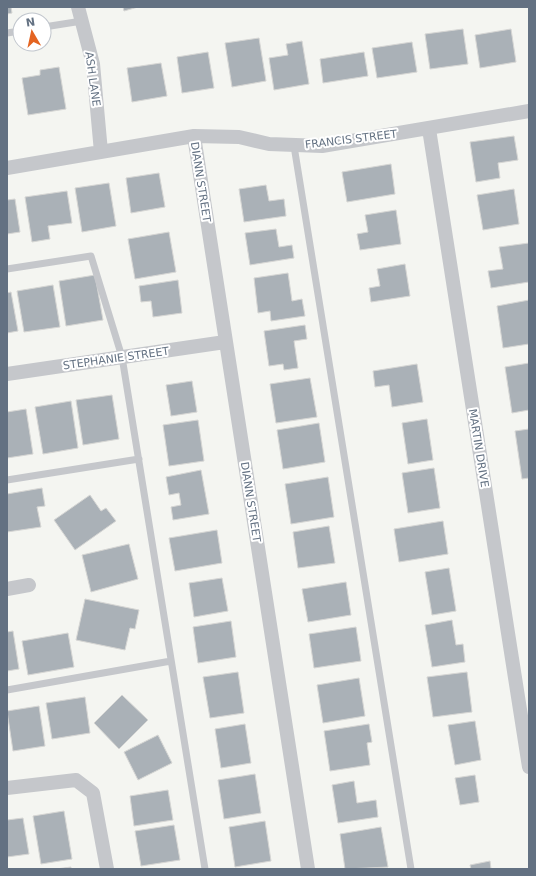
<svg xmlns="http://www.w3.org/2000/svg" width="536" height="876" viewBox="0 0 536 876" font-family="'DejaVu Sans',sans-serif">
<rect width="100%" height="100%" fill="#f4f5f1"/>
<!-- building -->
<path fill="#aab1b7" stroke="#d6d6d4" d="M7,7H11L12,13L7,14Z
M123,7H138L124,11Z
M463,29L468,64L430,69L425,34Z
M511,29L516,62L480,68L475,35Z
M259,38L266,81L232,87L225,43Z
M302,41L309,84L274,90L269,58L288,55L286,44Z
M412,42L417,72L377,78L372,48Z
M208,52L214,88L182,93L177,57Z
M364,52L368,76L323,83L320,59Z
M161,63L167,96L132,102L127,68Z
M59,67L66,109L28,115L22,78L40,75V70Z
M514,136L518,160L498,163L500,178L476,182L470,142Z
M391,164L395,194L347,202L342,172Z
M159,173L165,207L131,213L126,178Z
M109,183L116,226L82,232L75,188Z
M266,185L269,201L284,199L286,216L244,222L239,189Z
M514,189L519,224L483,230L477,195Z
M67,191L72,223L48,226L50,239L32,242L25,197Z
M15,199L20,232L7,234V200Z
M396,210L401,244L360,250L357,234L368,232L365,215Z
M276,229L279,247L292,245L294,258L250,265L245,233Z
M169,232L176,272L135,279L128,239Z
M529,243V282L491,288L488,271L503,269L499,247Z
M405,264L410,296L371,302L369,288L380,286L377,269Z
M288,273L292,301L302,299L305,316L271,321L270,311L258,313L254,278Z
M95,275L103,320L66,326L59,281Z
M178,280L182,313L153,317L151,301L141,302L139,286Z
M53,285L60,327L24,332L17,291Z
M11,292L18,331L7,333V293Z
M529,300V344L503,348L497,306Z
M305,325L307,339L294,341L298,368L284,370L283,364L269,366L264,331Z
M529,363V410L512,413L505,367Z
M417,364L423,402L392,407L389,385L375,387L373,371Z
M310,378L317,417L276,423L270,384Z
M192,381L197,412L171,416L166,385Z
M112,395L119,439L83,445L76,400Z
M71,401L78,448L43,454L35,407Z
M26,409L33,454L7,458V412Z
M427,419L433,460L408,464L402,423Z
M198,420L204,461L169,466L163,425Z
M319,423L325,462L283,469L277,430Z
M529,429V478L522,479L515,431Z
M434,468L440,508L408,513L402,473Z
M201,470L209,514L173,520L171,507L181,505L179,493L169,495L166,477Z
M328,477L334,517L291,524L285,484Z
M42,488L45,506L37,507L41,527L7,532V494Z
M90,495L101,511L106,508L116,521L75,550L54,520Z
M443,521L448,554L399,562L394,529Z
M329,526L335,563L298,568L293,532Z
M217,530L222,563L175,571L169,538Z
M129,544L138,579L91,592L82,555Z
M449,568L456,611L432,615L425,572Z
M222,578L228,611L194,617L189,583Z
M346,582L351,615L308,622L302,589Z
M85,599L139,610L135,629L130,628L125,650L76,640Z
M452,620L456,645L463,644L465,662L432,667L425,625Z
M231,621L236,657L198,663L193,627Z
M356,627L361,661L314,668L309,634Z
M13,631L19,669L7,671V632Z
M68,633L74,667L28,675L22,641Z
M238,672L244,713L210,718L203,677Z
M467,672L472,712L433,717L427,677Z
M359,678L365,716L323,723L317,685Z
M122,695L148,720L119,749L94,723Z
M85,697L90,733L52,739L46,703Z
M39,706L45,746L13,751L7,711Z
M475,721L481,760L455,765L448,725Z
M245,724L251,763L221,768L215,729Z
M369,724L372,742L367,743L370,765L330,771L324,731Z
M158,735L172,763L138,780L124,752Z
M255,774L261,813L224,819L218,780Z
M475,775L479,802L460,805L455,778Z
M354,781L357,803L376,800L378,817L338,823L332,785Z
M168,790L173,820L134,826L130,796Z
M64,811L72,859L41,864L33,816Z
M23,818L29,854L7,857V820Z
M265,821L271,861L235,867L229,827Z
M174,825L180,860L141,866L135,831Z
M381,827L388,867L345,869L340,834Z
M490,861L491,869H471L470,865Z
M71,867V869H56Z"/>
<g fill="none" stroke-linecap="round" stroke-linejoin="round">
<!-- lane -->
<path stroke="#c5c7cb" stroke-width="7" d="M44,27L82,21
M7,33L20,31
M294,146L411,869
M7,269L91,256L122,357L205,869
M7,480L139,459
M7,690L171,661"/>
<!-- street -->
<path stroke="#c5c7cb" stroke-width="14" d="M78,7L93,64L101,152
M429,129L529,767
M194,136L308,869
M7,168L194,136L239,137L269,144L322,146L529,111
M7,374L225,342
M7,589L29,585
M7,788L76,780L93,793L107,869"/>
</g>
<g text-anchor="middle" stroke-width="4" stroke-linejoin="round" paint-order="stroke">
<!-- street labels -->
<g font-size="11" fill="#637182" stroke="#fff">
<text transform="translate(93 79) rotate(82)" y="4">ASH LANE</text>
<text transform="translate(351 139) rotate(-7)" y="4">FRANCIS STREET</text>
<text transform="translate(201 182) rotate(81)" y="4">DIANN STREET</text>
<text transform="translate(116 358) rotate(-8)" y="4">STEPHANIE STREET</text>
<text transform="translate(479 448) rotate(81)" y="4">MARTIN DRIVE</text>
<text transform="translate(251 502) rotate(81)" y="4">DIANN STREET</text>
</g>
</g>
<!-- border -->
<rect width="536" height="876" fill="none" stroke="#637182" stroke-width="16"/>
<!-- north arrow -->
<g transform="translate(32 32) rotate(351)"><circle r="19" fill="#ffffff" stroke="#c1c6cd"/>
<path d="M0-3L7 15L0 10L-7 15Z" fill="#e46421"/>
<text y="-6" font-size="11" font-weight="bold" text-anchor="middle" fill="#637182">N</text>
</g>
</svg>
